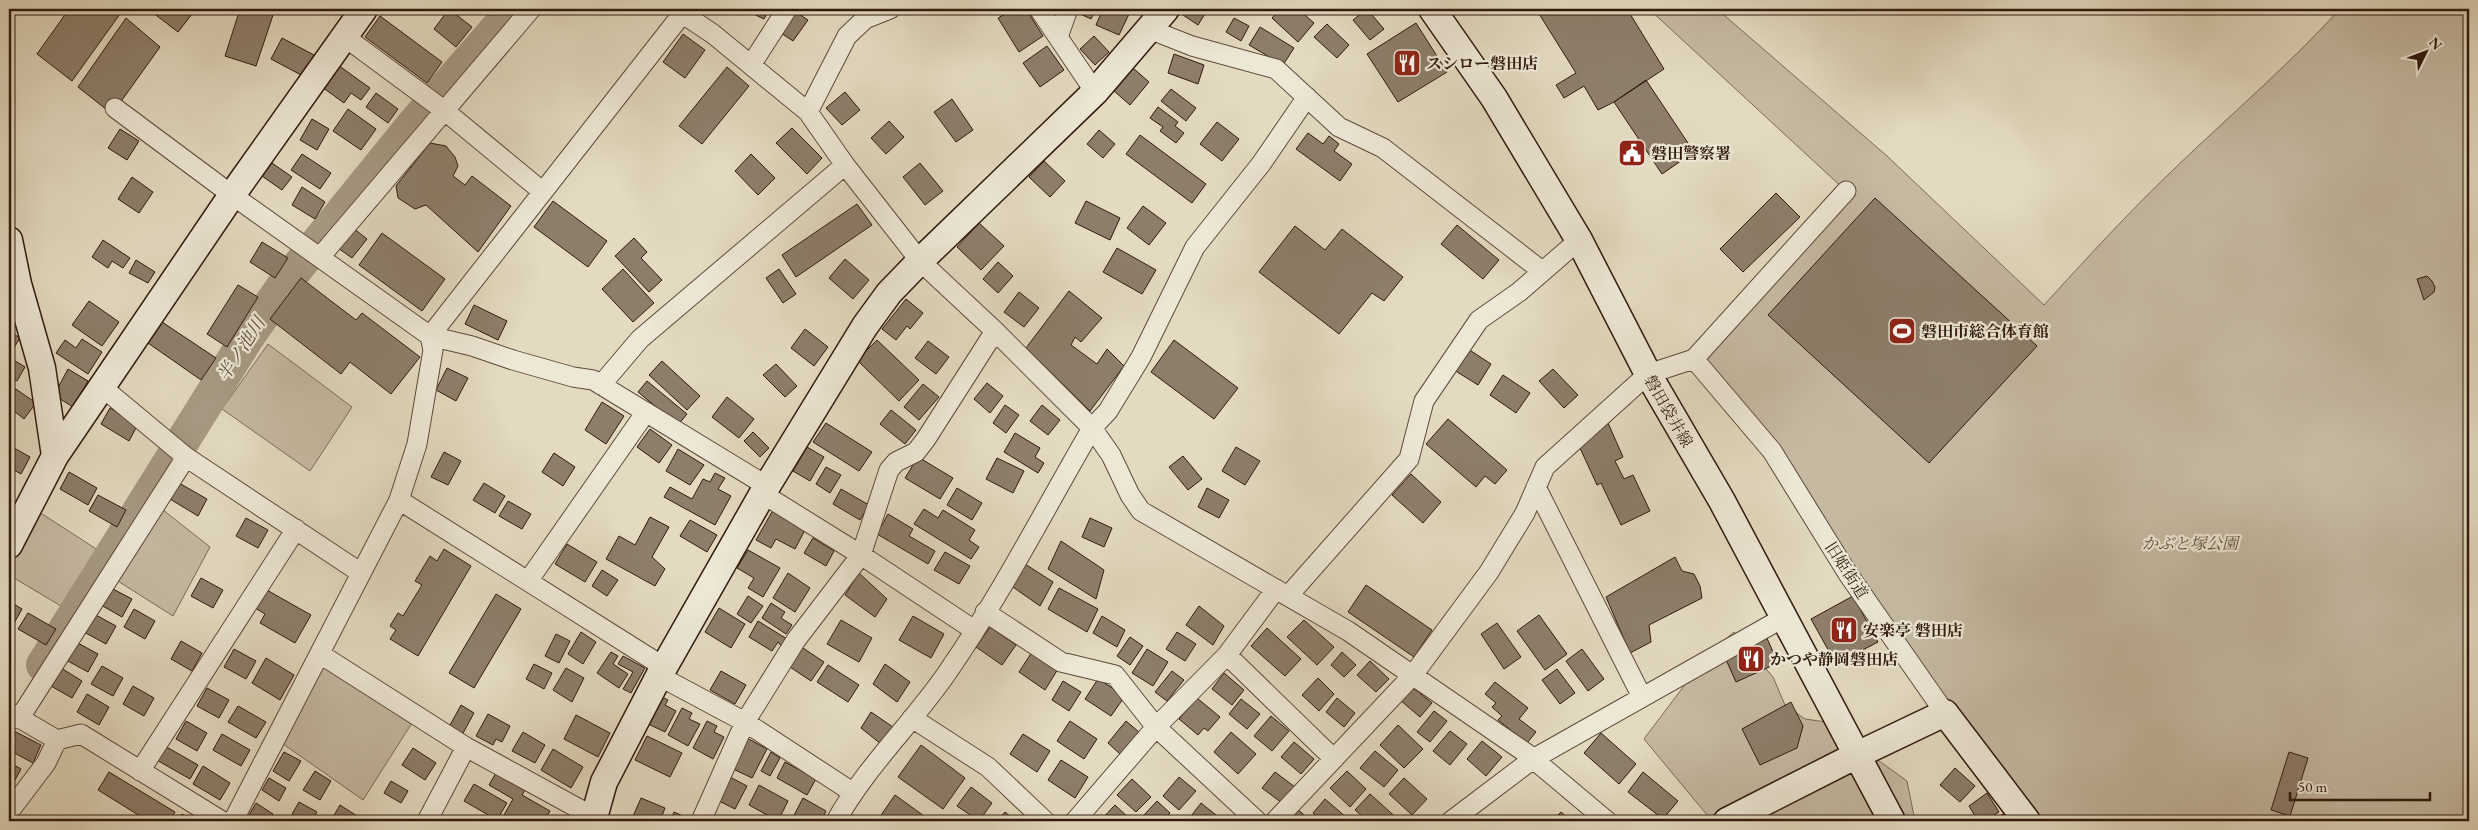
<svg xmlns="http://www.w3.org/2000/svg" width="2478" height="830" viewBox="0 0 2478 830" font-family="'EB Garamond','Noto Serif JP',serif">
<rect width="100%" height="100%" fill="#e3dac0"/>
<filter id="stains"><feTurbulence type="fractalNoise" baseFrequency=".004" numOctaves="4"/><feColorMatrix values="0 0 0 0 .2 0 0 0 0 .09 0 0 0 0 .02 0 0 0 .5 -.17"/></filter>
<radialGradient id="worn" r=".72"><stop offset=".6" stop-color="#630" stop-opacity="0"/><stop offset="1" stop-color="#630" stop-opacity=".3"/></radialGradient>
<!-- green -->
<path fill="#c5b9a2" stroke="#7a6a58" d="M1649,9H1717L1887,156L2044,305C2086,259 2128,213 2173,170C2229,116 2288,66 2340,9H2469V821H2027L1840,559L1694,359L1846,191Z
M268,344L352,407L310,471L222,409Z
M158,506L210,547L173,616L110,576Z
M36,510L101,552L66,609L9,575V560Z
M1734,632L1773,677L1785,705L1805,719L1840,724L1875,758L1907,781L1915,821H1712L1644,739L1708,654Z
M320,654L417,715L363,800L276,739Z"/>
<g fill="none" stroke-linecap="round" stroke-linejoin="round">
<!-- river -->
<path stroke="#a69983" stroke-width="34" d="M43,665L247,338L288,279L412,126L514,9"/>
</g>
<!-- building -->
<path fill="#8d7e6b" stroke="#301a0e" d="M69,9H114L120,14L72,81L37,54Z
M148,9H196L178,32Z
M240,9H275L256,66L225,56Z
M449,9L472,27L456,47L434,29Z
M725,9H740L737,15Z
M748,9H769L764,19L747,11Z
M1014,9H1026L1043,36L1019,52L998,18Z
M1075,9H1096L1091,19L1074,11Z
M1103,9H1121L1130,12L1119,35L1096,25Z
M1187,9H1208L1198,25L1183,15Z
M1280,9H1298L1314,23L1298,42L1272,18Z
M1367,9L1384,29L1370,40L1353,20Z
M1536,9H1627L1664,69L1614,102L1598,110L1584,86L1564,98L1556,85L1576,73Z
M793,10L808,20L793,41L778,31Z
M380,16L442,62L427,83L365,37Z
M126,18L160,47L112,114L78,87Z
M1234,18L1249,26L1241,41L1226,32Z
M1416,23L1447,72L1398,102L1367,54Z
M1327,24L1349,45L1337,58L1314,37Z
M1260,27L1294,48L1283,65L1249,45Z
M683,34L705,50L685,78L663,62Z
M1094,36L1109,52L1095,65L1080,49Z
M282,38L314,55L303,76L271,59Z
M1047,46L1064,70L1040,87L1023,63Z
M1174,54L1204,65L1198,84L1168,73Z
M338,65L370,88L361,100L351,93L344,103L322,87Z
M727,67L749,86L702,144L679,126Z
M1133,68L1149,82L1130,105L1114,91Z
M1646,80L1694,152L1662,174L1614,102Z
M1171,89L1196,108L1186,121L1161,101Z
M845,92L860,110L842,125L826,108Z
M376,93L398,109L388,123L366,107Z
M952,99L973,130L956,142L934,112Z
M1158,107L1178,122L1175,126L1184,133L1176,143L1160,131L1163,127L1150,118Z
M348,109L376,129L361,150L333,131Z
M312,119L329,129L317,150L300,140Z
M889,121L904,137L886,154L871,138Z
M1217,122L1239,139L1222,161L1200,144Z
M792,128L822,158L807,174L776,143Z
M120,129L139,141L127,160L108,148Z
M1099,130L1115,144L1103,158L1087,144Z
M1308,133L1323,144L1329,136L1339,144L1334,151L1352,164L1340,181L1296,149Z
M1140,135L1206,184L1192,203L1126,154Z
M430,143L446,146L455,157L458,166L453,176L465,185L472,176L511,206L478,252L426,205L415,209L398,198L396,186Z
M302,154L331,173L320,189L291,170Z
M751,154L775,178L758,195L735,171Z
M1044,161L1065,181L1050,197L1029,177Z
M272,163L292,177L282,190L262,176Z
M920,163L943,191L925,205L903,177Z
M132,177L153,192L139,213L118,199Z
M302,187L325,202L315,219L292,205Z
M1776,193L1800,217L1743,272L1720,249Z
M1875,198L2037,346L1929,463L1768,315Z
M553,201L607,241L588,267L534,227Z
M1086,201L1120,218L1110,240L1075,223Z
M857,204L872,225L796,277L782,255Z
M1143,206L1166,223L1149,245L1127,228Z
M979,223L1004,246L981,270L957,247Z
M1457,225L1499,260L1483,279L1441,244Z
M1295,226L1325,250L1342,229L1403,277L1384,301L1372,293L1339,334L1259,272Z
M353,228L367,239L352,258L338,248Z
M382,233L445,279L422,311L359,265Z
M634,238L647,252L641,258L662,280L649,292L615,256Z
M103,240L130,258L123,268L112,261L108,268L92,257Z
M262,242L288,258L275,278L250,262Z
M1117,248L1156,270L1142,294L1103,272Z
M845,259L869,280L853,299L829,278Z
M136,260L155,272L148,283L129,273Z
M998,262L1013,276L998,293L983,279Z
M623,269L654,303L633,322L602,289Z
M779,269L796,294L783,303L766,278Z
M2427,276L2432,281L2435,287L2434,292L2424,300L2417,279Z
M301,278L356,320L362,313L420,357L391,394L350,362L341,374L270,319Z
M238,285L258,297L227,347L207,334Z
M1069,291L1102,318L1081,342L1075,337L1071,345L1097,364L1107,349L1124,366L1090,411L1026,348Z
M1019,292L1039,308L1024,327L1004,312Z
M906,299L923,313L910,329L907,326L896,340L882,329Z
M89,301L119,322L102,346L72,325Z
M474,305L507,321L498,340L465,324Z
M162,322L216,358L201,380L148,343Z
M805,329L828,347L814,366L791,348Z
M9,331L20,338L10,354L9,353Z
M82,339L102,352L88,374L56,353L65,340L76,348Z
M877,340L919,380L899,401L857,360Z
M1174,340L1238,388L1214,419L1151,372Z
M928,341L949,357L936,374L915,358Z
M1468,349L1491,364L1478,385L1454,370Z
M9,357L25,367L17,381L9,376Z
M662,361L700,396L687,410L649,375Z
M776,364L797,386L785,397L763,375Z
M447,368L468,378L456,401L436,390Z
M68,369L88,381L73,407L54,395Z
M1553,369L1578,395L1564,408L1539,381Z
M1503,375L1530,393L1516,413L1490,395Z
M647,381L687,414L678,425L638,392Z
M987,383L1003,396L990,413L974,399Z
M923,384L939,397L919,420L904,407Z
M13,387L36,403L24,419L9,407V392Z
M727,397L754,419L739,438L712,417Z
M602,402L624,416L606,444L585,430Z
M1005,405L1019,415L1006,433L993,423Z
M1042,405L1060,420L1048,435L1030,421Z
M110,408L138,424L129,441L101,424Z
M891,410L916,430L905,444L880,424Z
M1448,419L1507,470L1495,484L1485,476L1476,487L1426,444Z
M826,423L872,452L859,471L813,442Z
M1608,423L1623,457L1615,461L1624,479L1633,475L1650,511L1621,525L1601,483L1597,485L1580,448L1597,428Z
M650,429L672,445L659,463L637,447Z
M753,432L769,448L760,457L744,441Z
M1015,433L1040,448L1035,457L1044,463L1038,473L1004,452Z
M9,445L30,457L21,474L9,467Z
M807,447L824,457L810,481L793,471Z
M1236,447L1260,461L1245,485L1222,471Z
M678,449L704,465L690,485L666,471Z
M444,452L461,461L448,485L431,477Z
M554,453L575,467L563,486L542,472Z
M1183,456L1202,479L1188,490L1169,467Z
M918,457L953,478L940,499L905,478Z
M997,458L1024,471L1013,493L986,479Z
M826,467L841,475L830,493L816,484Z
M69,472L97,488L88,505L60,489Z
M715,473L725,478L718,489L731,496L715,525L664,497L670,487L692,499L703,479L710,482Z
M1411,474L1441,502L1423,523L1392,495Z
M179,483L207,499L198,516L170,499Z
M484,483L505,496L495,513L473,500Z
M957,488L982,503L972,520L947,505Z
M1207,488L1229,500L1219,518L1198,507Z
M841,489L869,505L860,520L833,504Z
M98,495L126,510L117,527L89,511Z
M508,501L531,514L522,529L499,516Z
M924,509L938,518L943,510L975,530L969,540L979,547L971,559L914,524Z
M773,510L806,528L795,549L776,539L771,548L756,540Z
M888,514L913,529L909,536L935,551L928,564L877,534Z
M650,517L669,527L652,557L665,569L655,586L606,559L619,536L635,545Z
M246,518L268,530L258,548L236,536Z
M1090,518L1112,528L1104,547L1082,537Z
M690,520L717,535L707,552L680,536Z
M813,538L834,551L826,566L804,553Z
M1061,541L1104,570L1096,599L1048,569Z
M567,544L597,562L585,582L555,564Z
M444,549L471,566L418,656L390,639L396,630L390,626L398,613L403,616L422,585L415,581L430,556L437,561Z
M748,550L780,568L763,597L748,588L754,578L737,568Z
M945,552L970,566L959,584L934,570Z
M1675,557L1682,571L1694,574L1700,586L1702,598L1649,625L1651,642L1630,653L1606,597Z
M1025,564L1053,582L1040,606L1010,585Z
M602,570L618,580L607,596L592,586Z
M788,573L810,588L795,612L773,598Z
M859,573L887,599L875,617L845,595Z
M201,578L223,590L213,608L191,596Z
M1366,585L1432,630L1414,657L1348,612Z
M111,588L132,599L122,617L101,605Z
M1059,588L1098,609L1087,632L1048,609Z
M265,589L311,615L295,643L260,623L265,614L255,608Z
M496,594L521,609L474,688L449,673Z
M748,596L763,606L751,623L737,614Z
M1853,596L1878,642L1836,664L1811,619Z
M9,601L22,609L13,625L9,622Z
M771,603L785,612L781,618L792,625L786,634L762,618Z
M1199,606L1224,626L1213,645L1186,625Z
M719,608L745,624L731,648L705,632Z
M134,609L155,621L145,639L124,627Z
M28,613L56,629L46,645L18,629Z
M94,614L116,626L106,644L84,632Z
M1539,615L1567,654L1545,670L1517,631Z
M913,616L944,634L931,658L899,640Z
M1102,616L1125,630L1117,647L1093,633Z
M841,620L872,638L859,662L827,644Z
M1304,620L1334,647L1317,665L1287,637Z
M758,621L787,639L782,647L778,642L772,651L749,637Z
M1497,623L1521,657L1504,669L1481,634Z
M990,627L1016,645L1002,665L976,647Z
M1267,628L1301,659L1285,676L1251,646Z
M581,632L596,642L583,664L568,654Z
M1177,632L1196,644L1185,661L1166,649Z
M556,634L570,641L559,663L545,656Z
M1766,636L1778,663L1736,682L1724,655Z
M1130,637L1143,646L1130,665L1117,656Z
M181,641L202,653L192,671L171,659Z
M76,642L98,654L88,672L66,660Z
M800,646L824,662L811,681L787,665Z
M234,649L256,661L246,679L224,667Z
M1147,649L1168,662L1153,686L1132,673Z
M1582,649L1604,679L1588,691L1566,661Z
M611,652L618,656L613,664L628,674L619,688L597,673Z
M1032,652L1058,669L1045,690L1019,672Z
M1342,652L1356,665L1344,677L1331,665Z
M623,656L645,668L631,693L623,689L633,672L618,664Z
M266,658L294,675L280,700L252,683Z
M1370,661L1389,679L1376,692L1357,675Z
M534,664L552,673L544,689L526,679Z
M885,664L910,682L897,702L873,684Z
M828,665L859,685L848,702L817,682Z
M102,666L123,678L113,696L91,684Z
M61,668L82,681L72,698L51,686Z
M566,668L584,678L572,702L553,690Z
M1557,669L1575,693L1560,704L1542,680Z
M721,671L746,685L735,704L710,690Z
M1172,671L1184,680L1167,701L1155,692Z
M1224,673L1244,690L1232,705L1212,689Z
M1318,678L1334,694L1319,711L1302,695Z
M1098,679L1125,696L1111,716L1085,699Z
M1063,681L1081,692L1069,711L1052,700Z
M1495,682L1528,708L1519,719L1536,732L1527,743L1498,720L1502,716L1492,707L1496,703L1485,694Z
M133,686L154,698L144,716L123,704Z
M1411,686L1432,703L1420,717L1400,700Z
M207,688L229,700L219,718L197,706Z
M87,694L109,707L99,725L77,712Z
M658,695L668,700L665,705L676,711L665,732L644,722Z
M1197,698L1220,717L1208,731L1204,728L1198,735L1179,719Z
M1337,698L1355,713L1344,727L1326,712Z
M1241,699L1260,714L1247,729L1229,714Z
M1791,702L1803,726L1797,748L1760,765L1742,729Z
M461,705L474,713L462,735L449,727Z
M238,706L266,722L256,738L228,722Z
M682,708L692,713L689,719L700,724L688,746L668,735Z
M1434,711L1447,721L1430,742L1417,732Z
M871,712L893,727L881,744L861,728Z
M488,714L510,726L502,742L496,739L493,745L476,736Z
M576,715L610,733L598,757L564,739Z
M1271,716L1289,731L1272,751L1254,736Z
M186,721L207,733L197,751L176,739Z
M707,721L717,726L714,732L724,737L713,759L693,748Z
M1070,721L1097,739L1084,759L1057,741Z
M1126,721L1139,732L1120,754L1108,743Z
M1398,725L1423,749L1404,768L1380,745Z
M12,730L41,745L33,763L9,750V735Z
M1450,731L1467,744L1450,765L1433,751Z
M523,732L545,745L535,763L512,751Z
M1231,732L1256,754L1238,774L1214,752Z
M1601,733L1636,764L1619,784L1584,753Z
M222,734L250,750L241,766L213,750Z
M1023,734L1050,751L1037,772L1010,754Z
M647,736L682,753L670,777L635,760Z
M747,738L767,749L752,778L731,768Z
M1482,741L1502,757L1486,776L1467,759Z
M1294,742L1314,759L1301,774L1281,757Z
M163,745L198,765L190,779L155,759Z
M921,745L965,778L943,809L898,777Z
M413,748L436,763L425,780L402,765Z
M553,749L583,767L571,788L541,770Z
M1375,751L1398,770L1384,787L1360,768Z
M284,752L301,761L289,781L273,771Z
M771,752L780,758L770,776L761,771Z
M2289,752L2308,758L2290,816L2271,810Z
M1061,760L1088,777L1075,798L1048,780Z
M9,762L21,769L9,791Z
M785,762L816,779L807,795L777,778Z
M203,766L230,783L220,800L193,784Z
M1955,768L1975,786L1960,802L1940,785Z
M315,771L331,781L320,800L303,790Z
M1347,771L1366,789L1350,807L1330,788Z
M109,772L175,812L169,821H148L98,790Z
M1275,772L1295,787L1282,803L1262,788Z
M1643,772L1678,801L1663,819L1628,792Z
M496,773L525,790L522,795L550,811L544,821H537L531,818L528,821H515L504,815L513,799L489,785Z
M730,777L747,786L735,809L719,801Z
M1179,777L1196,791L1179,810L1163,796Z
M269,778L286,788L279,801L262,790Z
M1404,778L1427,799L1412,815L1389,794Z
M1132,779L1151,797L1136,812L1117,795Z
M391,781L408,791L401,803L384,793Z
M474,784L507,803L497,820L464,801Z
M759,785L788,801L778,821L749,805Z
M971,787L992,803L979,821L957,806Z
M1987,793L1999,812L1984,821H1978L1969,806Z
M1370,794L1400,821H1368L1355,810Z
M895,795L931,821H877Z
M641,798L665,808L660,821H631Z
M803,798L826,811L821,821H791Z
M1325,799L1347,818L1344,821H1322L1313,813Z
M1157,801L1170,813L1163,821H1151L1144,815Z
M299,802L317,812L311,821H305L292,814Z
M256,803L273,814L269,821H259L249,815Z
M1201,803L1221,819L1219,821L1188,820Z
M340,805L357,816L354,821H339L333,817Z
M1115,805L1132,821H1100Z
M1295,807L1311,821H1282Z
M674,812L692,820V821H670Z
M1005,812L1016,821H997Z
M1561,812L1571,821H1552Z
M182,814L194,821H177Z
M711,814L726,821H707Z
M2003,814L2008,821H1993Z
M556,815L566,821H551Z"/>
<g fill="none" stroke-linecap="round" stroke-linejoin="round">
<!-- street casing -->
<g stroke="#5d4a3a" stroke-width="21">
<path id="street" d="M1039,9L1095,92
M683,14L713,34L808,112L845,165L920,261L995,331L1092,428L1111,455L1130,495L1141,511L1348,631L1526,753L1607,821
M1149,29L1192,46L1276,69L1339,127L1383,148L1542,271
M345,37L445,111L543,192
M1058,37L1068,9
M751,65L787,9
M115,108L232,195L430,336L472,346L513,360L573,377L593,380L767,486
M808,112L847,36L865,19L890,9
M320,257L531,9
M430,336L686,9
M1694,359L1846,191
M601,385L640,339L845,165
M102,387L186,457L361,573
M1536,487L1642,697
M763,494L861,555L974,630
M399,500L664,667
M528,581L646,412
M1288,596L1409,459L1424,401L1479,320L1519,292L1579,240
M985,612L1061,662L1115,675L1156,727L1257,821
M320,654L466,747L594,817
M1227,655L1334,759
M659,676L745,722L852,792
M9,712L57,740L81,734L222,821
M912,718L988,767L1045,821
M19,719L186,457
M140,771L296,529
M9,812L46,763L57,740
M233,821L399,500L417,444L433,350L430,336
M427,821L466,747
M701,821L745,722L796,640L861,555L889,470L896,462L916,452L926,439L995,331
M836,821C867,765 914,722 949,670C1002,593 1045,509 1092,428L1108,411L1141,357L1195,247L1261,164L1307,97
M1075,821L1156,727L1227,655L1276,589
M1275,821L1413,675L1489,572L1525,513L1545,467L1648,374L1694,359L1772,451L1848,574L1945,713
M1451,821L1533,759L1783,618"/>
</g>
<!-- secondary casing -->
<g stroke="#301a0e" stroke-width="29">
<path id="secondary" d="M1432,9L1494,98L1579,240L1648,374L1722,501L1892,821
M9,240L18,284L42,368L55,456
M9,545L55,456L232,195L364,9
M593,821L604,782L659,676L767,486L865,326L889,293L920,261L1095,92L1166,9
M1727,821L1857,755L1945,713L2027,821"/>
</g>
<!-- street -->
<use href="#street" stroke="#ede7d6" stroke-width="19"/>
<!-- secondary -->
<use href="#secondary" stroke="#ede7d6" stroke-width="26"/>
</g>
<!-- icons -->
<defs>
<g id="restaurant-square" transform="scale(1.4375)"><rect x="-9" y="-9" width="18" height="18" rx="4" fill="#8f2418" stroke="#ede7d6"/><path d="M-5-6h1v4h1v-4h1v4h1v-4h1v5L-1.5 .5V6h-2V.5L-5-1ZM5-6V6H3V1.5H1.5Q1.5-4 5-6Z" fill="#fff"/></g>
<g id="civic-square" transform="scale(1.4375)"><rect x="-9" y="-9" width="18" height="18" rx="4" fill="#8f2418" stroke="#ede7d6"/><path d="M-.6-6.5H3V-4.5H.6V-3L4-1V1h2V6H-6V1h2V-1L-.6-3ZM-1.2 2.5V6h2.4V2.5Z" fill="#fff"/></g>
<g id="stadium-square" transform="scale(1.4375)"><rect x="-9" y="-9" width="18" height="18" rx="4" fill="#8f2418" stroke="#ede7d6"/><path d="M0-5a6.5 5 0 1 0 0 10a6.5 5 0 1 0 0-10ZM-3.5-1.8h7v3.6h-7Z" fill="#fff"/></g>
</defs>
<g fill-rule="evenodd">
<use href="#restaurant-square" x="1407" y="63"/>
<use href="#civic-square" x="1632" y="153"/>
<use href="#stadium-square" x="1902" y="331"/>
<use href="#restaurant-square" x="1844" y="630"/>
<use href="#restaurant-square" x="1751" y="659"/>
</g>
<g text-anchor="middle" stroke-width="4.5" stroke-linejoin="round" paint-order="stroke">
<!-- poi labels -->
<g font-size="16" font-weight="bold" fill="#301a0e" stroke="#ede7d6" text-anchor="start">
<text x="1426" y="69">スシロー磐田店</text>
<text x="1651" y="159">磐田警察署</text>
<text x="1921" y="337">磐田市総合体育館</text>
<text x="1863" y="636">安楽亭 磐田店</text>
<text x="1770" y="665">かつや静岡磐田店</text>
</g>
<!-- street labels -->
<g font-size="16" fill="#301a0e" stroke="#ede7d6">
<text transform="translate(1669 411) rotate(60)" y="6">磐田袋井線</text>
<text transform="translate(1847 570) rotate(57)" y="6">旧姫街道</text>
</g>
<!-- park labels -->
<g font-size="16" font-style="italic" fill="#5d4a3a" stroke="#ede7d6">
<text x="2190" y="549">かぶと塚公園</text>
</g>
<!-- water labels -->
<g font-size="18" font-style="italic" fill="#5f4d3d" stroke="#ede7d6">
<text transform="translate(241 349) rotate(-57)" y="6">半ノ池川</text>
</g>
</g>
<!-- margin -->
<rect width="2478" height="830" fill="none" stroke="#e3dac0" stroke-width="30"/>
<rect x="10" y="10" width="2458" height="810" fill="none" stroke="#301a0e" stroke-width="2.5"/>
<rect x="15" y="15" width="2448" height="800" fill="none" stroke="#301a0e"/>
<!-- north arrow -->
<g transform="translate(2426 52) rotate(48)" stroke="#ede7d6" stroke-width="4" paint-order="stroke">
<path d="M0-4L9 19L0 12L-9 19Z" fill="#301a0e"/>
<text y="-8" font-size="14" font-weight="bold" text-anchor="middle" fill="#301a0e">N</text>
</g>
<!-- scale -->
<path d="M2290 792v8h140v-8" fill="none" stroke="#301a0e" stroke-width="2.5"/>
<text x="2298" y="792" font-size="15" fill="#301a0e" stroke="#ede7d6" stroke-width="4" paint-order="stroke">50 m</text>
<rect width="100%" height="100%" filter="url(#stains)"/>
<rect width="100%" height="100%" fill="url(#worn)"/>
</svg>
